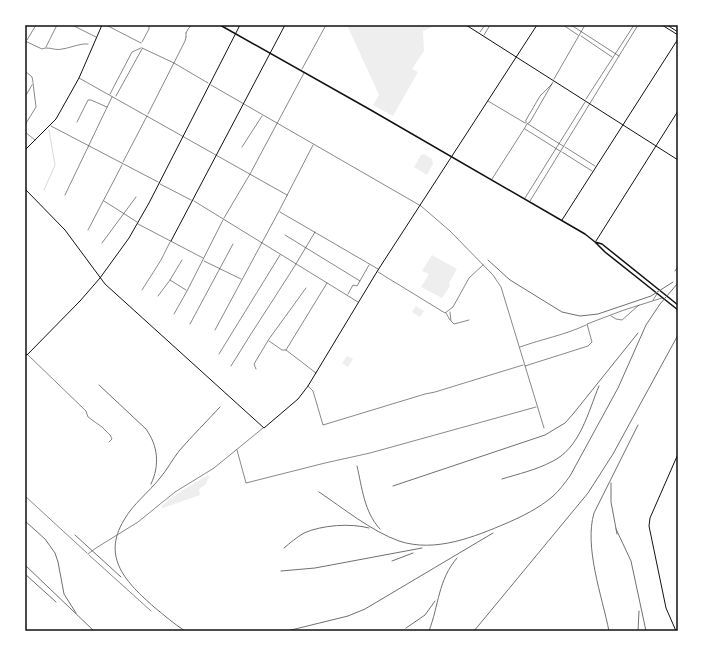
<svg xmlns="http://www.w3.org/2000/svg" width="703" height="656" viewBox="0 0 703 656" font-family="'Source Serif 4',serif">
<rect width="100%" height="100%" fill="#fff"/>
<!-- green -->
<path fill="#eee" d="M347,25H437L423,31L424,51L412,69L418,72L393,116L373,105L379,95Z
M424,154L432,159L433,164L427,175L414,167L421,155Z
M432,255L457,269L449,283L450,286L442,298L421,287L429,274L422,271Z
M416,306L424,311L420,317L412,312Z
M347,356L353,359L348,367L342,363Z
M208,475L209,477L206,484L199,489L200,495L163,508L161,506L183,490Z"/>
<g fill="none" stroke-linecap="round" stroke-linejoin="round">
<!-- stream -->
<path stroke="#d9d9d9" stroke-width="1" d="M44,190L55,165L49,130"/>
<!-- service -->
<path stroke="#111" stroke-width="0.5" d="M186,37V33
M77,122L88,100H91L107,107
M611,316L616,319L622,320L639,305
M28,355L86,411L88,417L102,427L110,435L112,439L109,442"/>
<!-- minor -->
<path stroke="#111" stroke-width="0.5" d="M72,25L96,37
M106,25L141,43
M563,25L578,35
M571,25L619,56
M480,32L485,25
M186,33L188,29L192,25
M484,35L490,25
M581,36L612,57
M27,40L36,25
M25,41L42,49C48,46 55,51 62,49C70,48 81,43 88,44
M142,42L149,29V25
M46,47L57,25
M142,48L174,63L208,83
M302,69L326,25
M25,71L32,77L33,82
M79,78L287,195
M554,79L585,25
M211,85L421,206L450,231L493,275L501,287L544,428
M110,94L132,52L141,48
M116,96L142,49
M25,97L32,85
M586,99L634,25
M488,101L525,123
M148,114L185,41L186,37
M526,123V120L540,96L552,84
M528,124L563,146
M25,125L36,107L33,83
M51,126L158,182
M525,129L560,151
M25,132L35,140
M242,147L262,116
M565,147L595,166
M562,152L592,171
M123,162L147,116
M492,179L524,129L527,124L530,122L553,82
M160,184L191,200
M65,195L112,97
M525,198L585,102
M104,201L137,222
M194,201L358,302
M530,201L638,25
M280,212L378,269
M224,218L250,174L304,73
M138,224L203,258
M88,230L122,165
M285,235L360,281
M102,243L136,197
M204,261L241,279
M378,272L445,313L453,307L469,278L483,265
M170,280L186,290
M142,290L161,260L170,242
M348,294L353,285L357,286L369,265
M158,296L170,280L182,260
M653,300L657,294
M450,312L451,321L454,324L469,320
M446,313L450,320
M174,314L187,291L223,220
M190,324L233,244
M215,330L279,211L313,145
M269,341L282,350H286L316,373
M520,347C542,339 565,335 586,325
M286,350L327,283
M219,354L280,255
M231,366C258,321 289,278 315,232
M525,366L588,346L592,342L587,324L624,310L662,298
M256,369L254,364L269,339L306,288
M308,386L313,391L323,425L425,394L435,392L523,365
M237,450L246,483L325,463L370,453L536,407
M25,496L87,553
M88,554L96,548L138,522L175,492L214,468L263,428
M89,555L151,611"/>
<!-- tertiary -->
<path stroke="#111" stroke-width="1" d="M466,25L678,160
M662,25L678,35
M667,25L678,32
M25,150L56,119L79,78L102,25
M25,189L65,230L105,284L264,428L298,399L308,386L378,270L537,25
M171,241L285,25
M596,241L678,111
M676,631L666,608L649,526L650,518L678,454"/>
<!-- secondary -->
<path stroke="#111" stroke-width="1" d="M562,220L678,39
M25,353L27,355L80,301L100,278L129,238L149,203L240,25"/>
<!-- primary -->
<path stroke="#111" stroke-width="1.5" d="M220,25L369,109L585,234L595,242L602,244L678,305
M595,242L605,252L678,310"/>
<!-- rail -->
<path stroke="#707070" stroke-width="1" d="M488,260L510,280L562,312L580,316L598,314L651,296L673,282
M675,271L678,267
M99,385L146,429C158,446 160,465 151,484
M357,466C362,487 364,512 380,529
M502,479C518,474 536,470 551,462C580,449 588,412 599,386
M611,483V502L617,534
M393,486L545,435L565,423L573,414L638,333
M319,492C343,508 371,531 399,541C435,553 474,537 507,523C523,516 539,508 552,497C559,491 564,484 570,476L618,388L646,325L660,304L678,283
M25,521L45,539L55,553L58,562L64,594L76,613
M616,529L631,561L646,631
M75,535L121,577
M284,548C290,543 297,537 304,533C322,525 351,523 369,528
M392,561L413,553
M25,565L94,631
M281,571L315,568L422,548
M25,574L56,602
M406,628L425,615L435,601
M185,631C174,624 164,615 154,607C127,583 101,558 124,520C133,504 149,492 160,478C167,470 172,460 179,451C192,436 207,421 220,407
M287,631L348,616L365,609L493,533
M429,631C439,605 438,580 457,558
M474,631L588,493L613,454L678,335
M609,631C602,596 584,547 594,513L638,425
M638,631L639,611"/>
</g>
<!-- border -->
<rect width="703" height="656" fill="none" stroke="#ffffff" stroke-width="52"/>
<rect x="26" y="26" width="651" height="604" fill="none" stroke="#111" stroke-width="1.5"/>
</svg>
